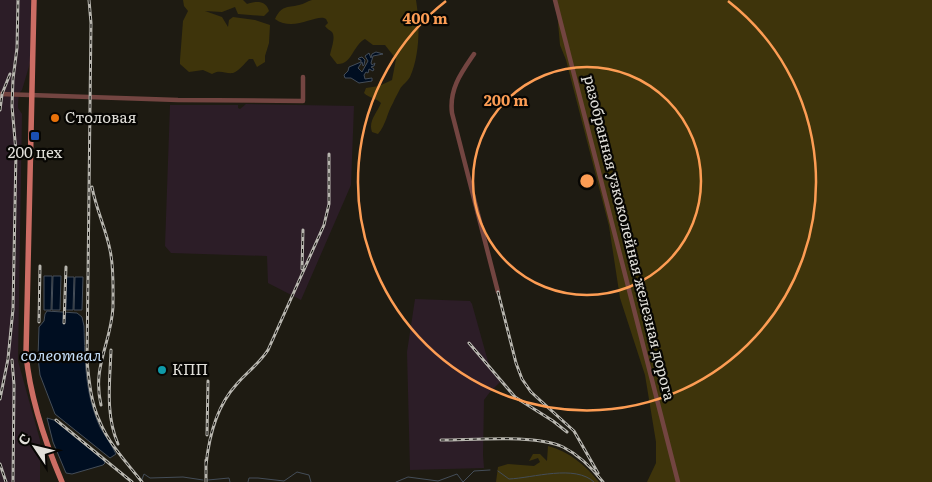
<svg xmlns="http://www.w3.org/2000/svg" width="932" height="482" viewBox="0 0 932 482" font-family="Literata,serif">
<rect width="100%" height="100%" fill="#1e1b12"/>
<!-- industrial -->
<path fill="#2c1d27" d="M0,0H31L30,63L22,90L19,93L18,104V108L22,114L18,361L40,440V482H0Z
M246,104L354,106L351,185L301,300L268,283L267,256L171,253L165,246L170,105H238V108L240,109Z
M415,299L470,301L472,304L489,365L502,380L490,392L484,400L483,455L484,468L410,470L407,352Z"/>
<!-- green -->
<path fill="#3e340b" d="M183,0H243L247,4C256,1 266,0 269,11L264,16L238,14L235,7L222,12L205,11L222,17L228,27L229,20L233,17L255,20L270,25L269,43L265,56V62L257,67L253,59H249C245,63 239,71 233,73C225,74 220,69 212,74L203,70L189,72L180,64V60L183,21L188,11L184,6Z
M312,0H416C420,24 420,55 410,77C407,82 402,85 400,89C398,93 395,98 393,103C387,113 386,125 378,134L372,132C368,121 377,113 381,103C376,98 369,98 364,93L366,88L379,86L392,80L396,59L385,45H373L365,39C353,45 352,65 337,64L330,55C331,49 336,37 332,32C330,30 327,29 325,26L328,23L326,19C317,13 294,33 275,19C282,5 286,8 299,5C304,4 308,1 312,0Z
M556,0H932V482H647L656,463V442L645,375L620,298L609,226L566,60L560,45Z
M548,446C570,452 585,465 599,482H496L498,467L508,464L534,466L540,462L538,458L529,461L533,454H540L547,461Z"/>
<!-- water -->
<path fill="#000e21" stroke="#444d58" d="M376,52L383,54L373,56L371,63L372,65L375,63L374,66L371,67L374,69L373,71L369,69L368,73L366,72L364,75L365,79L372,78V81L359,83L351,78H345L344,75L348,71L349,67L361,62V60L358,59L359,58L362,57L365,60L364,65L363,66L362,62L358,68L362,72L368,61L365,56L369,53L371,58L372,54Z
M44,276H52L51,310H44Z
M53,276H61L60,310H52Z
M66,277H74L73,310H66Z
M75,277H83L82,310H74Z
M47,311L77,313L82,317L84,326C85,361 85,394 100,427C105,436 112,445 116,454L110,458L55,414L40,375L38,357L39,327L44,321L45,314Z
M47,418L57,421L103,459L105,463L103,465L72,474L66,473L53,442Z"/>
<g fill="none" stroke-linecap="round" stroke-linejoin="round">
<!-- stream -->
<path stroke="#444d58" stroke-width="1" d="M498,471L509,479C533,478 575,464 594,482
M208,480L229,478L230,482
M141,482L144,474L150,478L183,477L203,480
M248,482L249,478H258L284,481L297,472L309,475L311,482
M396,482L408,477L438,481L457,474L463,482L474,471L490,470"/>
<!-- minor -->
<path stroke="#734541" stroke-width="4.5" d="M555,0L678,482
M474,54C461,73 449,89 452,113L498,292
M0,94L178,100L303,101V77"/>
<!-- major -->
<path stroke="#cc6d64" stroke-width="5.5" d="M34,0L26,354C30,398 45,442 62,482"/>
<!-- rail casing -->
<g stroke="#b8b6af" stroke-width="3">
<path id="rail" d="M89,0L91,23L87,361C89,381 91,403 100,422C109,444 127,463 142,482
M0,110L2,94L10,74
M92,187C96,209 106,229 110,250C114,268 113,289 113,307C111,344 92,366 101,405
M302,269L303,230
M498,292L516,363L522,379L531,392L574,431L598,473
M39,322L40,266
M64,323L66,267
M469,343L515,397L553,421L567,432
M111,350C110,381 105,414 118,444
M12,360L14,385L13,482
M0,399L8,359L13,309L16,152L12,106L13,79L17,48L18,0
M56,420L132,482
M207,435L208,381
M441,440C474,440 535,434 563,447C579,455 592,468 603,482
M0,464L6,482
M206,465C209,436 216,407 236,385C246,373 259,364 268,350L324,225L329,204V154
M206,482V460"/>
</g>
<!-- rail -->
<use href="#rail" stroke="#070603" stroke-width="1" stroke-dasharray="4" stroke-linecap="butt"/>
</g>
<!-- distance rings -->
<g fill="none" stroke="#fd9d54" stroke-width="2.5">
<circle cx="587" cy="181" r="114"/>
<path d="M728 1A229 229 0 1 1 446 1"/>
</g>
<!-- markers -->
<circle fill="#e8710a" stroke="#070603" stroke-width="2" cx="55" cy="118" r="5"/>
<rect fill="#1a4fb4" stroke="#070603" stroke-width="2" x="30" y="131" width="10" height="10" rx="2.5"/>
<circle fill="#0f9aa8" stroke="#070603" stroke-width="2" cx="162" cy="370" r="5"/>
<g text-anchor="middle" stroke-width="4.5" stroke-linejoin="round" paint-order="stroke">
<!-- poi labels -->
<g font-size="15" fill="#e2e0da" stroke="#070603" text-anchor="start">
<text x="65" y="123">Cтоловая</text>
<text x="35" y="158" text-anchor="middle">200 цех</text>
<text x="172" y="375">КПП</text>
</g>
<!-- street labels -->
<g font-size="15" fill="#e2e0da" stroke="#070603">
<text transform="translate(629 238) rotate(76)" y="5">разобранная узкоколейная железная дорога</text>
</g>
<!-- water labels -->
<g font-size="16" font-style="italic" fill="#c5def8" stroke="#070603">
<text x="61" y="361">солеотвал</text>
</g>
</g>
<circle cx="587" cy="181" r="8" fill="#fd9d54" stroke="#070603" stroke-width="2.5"/>
<g font-size="15" text-anchor="middle" font-weight="bold" fill="#fd9d54" stroke="#070603" stroke-width="4.5" stroke-linejoin="round" paint-order="stroke">
<text x="425" y="24">400 m</text>
<text x="506" y="106">200 m</text>
</g>
<!-- north arrow -->
<g transform="translate(35 447) rotate(305)" stroke="#070603" stroke-width="4" paint-order="stroke">
<path d="M0-4L9 19L0 12L-9 19Z" fill="#e2e0da"/>
<text y="-8" font-size="14" font-weight="bold" text-anchor="middle" fill="#e2e0da">С</text>
</g>
</svg>
